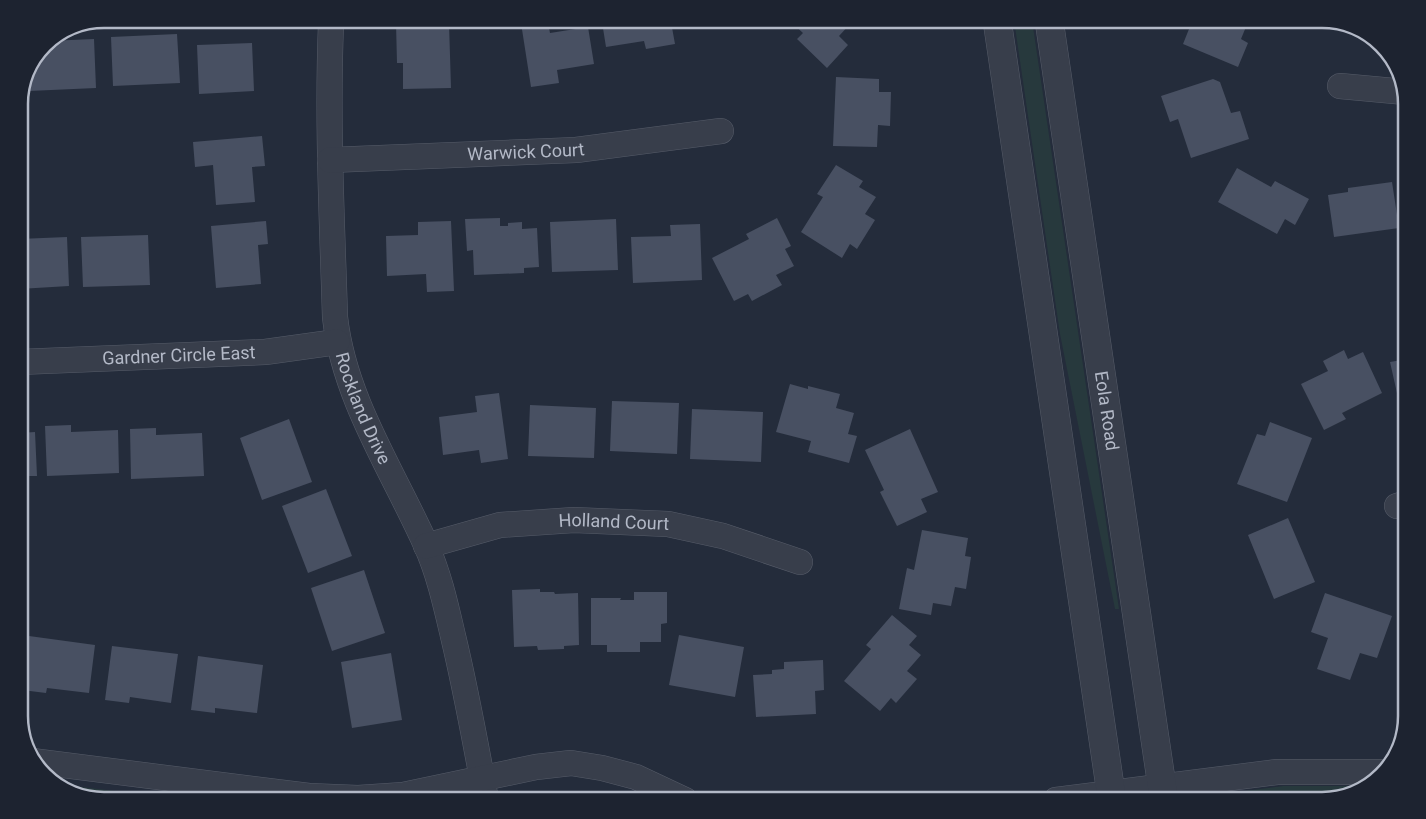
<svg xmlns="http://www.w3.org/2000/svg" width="1426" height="819" viewBox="0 0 1426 819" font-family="Roboto,sans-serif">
<rect width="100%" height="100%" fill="#242c3b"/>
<!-- green -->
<path fill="#27393d" d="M1014,20H1032L1119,609H1115L1060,334Z
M56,784L191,800C159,800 79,806 56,784Z
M1283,786H1361V790L1322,800H1207L1220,794Z"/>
<!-- building -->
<path fill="#485062" d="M1193,19H1247L1246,21L1248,22L1241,39L1248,43L1238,67L1183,44Z
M790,21H850L851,23L839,36L848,45L827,68L797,39L803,33Z
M602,22H671L675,44L646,49L644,41L606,47Z
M726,22H753L752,29L726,27Z
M396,23H449L451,88L403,89V63H397Z
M521,23H548L550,33L588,27L594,64L557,70L559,83L531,87Z
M177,34L180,83L113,86L111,37Z
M94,39L96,88L29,91V77L44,43L48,41Z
M252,43L254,91L199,94L197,45Z
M836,77L879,79V92H891L890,126L878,125L877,147L833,146Z
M1213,79L1220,82L1231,113L1240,111L1249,139L1191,158L1178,119L1170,122L1161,96Z
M262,136L265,166L252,167L255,202L216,205L213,165L195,167L193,142Z
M836,165L863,181L859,187L876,197L865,214L875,220L857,249L850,244L842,258L801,232L823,197L817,194Z
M1237,168L1271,187L1275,181L1309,199L1295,225L1285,219L1277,234L1218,202Z
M1392,182L1399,228L1334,237L1328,195L1348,192V188Z
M500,218V226H508V223L522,222V229L537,228L539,267L524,268V273L474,275L473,250L467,251L465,219Z
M777,218L791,246L785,249L794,266L776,275L782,285L752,301L748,294L734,301L712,258L749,239L746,234Z
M616,219L618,270L552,272L550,222Z
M266,221L268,244L258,245L261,284L216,288L211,226Z
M451,221L454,291L427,292L426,274L387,276L386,236L418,235V222Z
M700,224L702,280L633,283L631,237L671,236L670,225Z
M148,235L150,285L83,287L81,237Z
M67,237L69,286L19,289V239Z
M1344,350L1348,359L1363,352L1382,393L1342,413L1346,419L1324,430L1301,384L1328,371L1323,361Z
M1407,359V410L1401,411L1390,362Z
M790,384L808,389V386L840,394L836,408L854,413L848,434L857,436L849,463L808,452L811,441L776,432Z
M499,393L508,459L481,463L479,450L443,455L439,417L477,412L475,396Z
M612,401L679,403L677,454L610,451Z
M530,405L596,408L594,458L528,456Z
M692,409L763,412L761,462L690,459Z
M289,419L312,482L262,500L240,438Z
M1270,422L1312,438L1287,502L1237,484L1257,434L1265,436Z
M71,425V432L118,430L119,473L47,476L45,426Z
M156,428V435L202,433L204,476L131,479L130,429Z
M910,429L938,492L921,499L927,512L897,526L880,492L884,490L865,450Z
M35,432L37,476H19V433Z
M326,489L352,556L308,573L282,506Z
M1288,518L1315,582L1274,599L1248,535Z
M922,530L968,538L965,556L971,557L966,589L955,587L951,606L933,603L931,615L899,609L907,568L914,570Z
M364,570L385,633L332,651L311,588Z
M540,589V592H554L555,594L578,593L579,645L564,646V649L538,650L537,646L514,647L512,590Z
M634,592H667V623L661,624V642H640V652H607V645H591V598H621L620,600H634Z
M1325,593L1392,616L1377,658L1360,653L1350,680L1317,669L1328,638L1311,632Z
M892,615L917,636L909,645L921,655L907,671L917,679L896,703L891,698L880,711L844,681L871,649L866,645Z
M679,635L744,647L735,697L669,685Z
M29,636L95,645L89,693L47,688L46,693L22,690Z
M112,646L178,654L171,703L130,697L129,703L105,700Z
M391,653L402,720L352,728L341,662Z
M198,656L263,665L257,713L215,708V713L191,710Z
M823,660L824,690L815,691L816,714L756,717L753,675L772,674V670L784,669V662Z"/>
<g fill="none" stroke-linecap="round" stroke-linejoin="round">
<!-- minor casing -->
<g stroke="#565c69" stroke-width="26">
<g id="minor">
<path id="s1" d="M331,24C327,122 332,219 335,317C344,399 393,471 426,545C439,574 446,606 453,636C466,690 476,745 486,800"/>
<path d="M1340,86L1405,92"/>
<path id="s2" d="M330,160L576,150L721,131"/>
<path id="s3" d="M19,362L265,352L337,342"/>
<path d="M1397,506L1407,503"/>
<path id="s4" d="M426,546L500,525L574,520L668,524L723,536L800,562"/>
<path d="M32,761L309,796L358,798L403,795L536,767L571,763L602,768L636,777L685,800"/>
<path d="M1056,800L1277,772H1381"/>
</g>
</g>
<!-- tertiary casing -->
<g stroke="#565c69" stroke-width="29">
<g id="tertiary">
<path d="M997,20L1112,800"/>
<path id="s5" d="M1049,20L1164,800"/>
</g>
</g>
<!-- minor -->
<use href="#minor" stroke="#383e4b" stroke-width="25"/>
<!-- tertiary -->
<use href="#tertiary" stroke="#383e4b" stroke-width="28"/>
</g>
<g text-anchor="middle" stroke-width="4" stroke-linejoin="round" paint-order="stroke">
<!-- street labels -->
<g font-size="18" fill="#b3b9c7" stroke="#1d2330">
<text dy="6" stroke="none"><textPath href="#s2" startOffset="196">Warwick Court</textPath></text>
<text dy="6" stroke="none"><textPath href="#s3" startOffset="160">Gardner Circle East</textPath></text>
<text dy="6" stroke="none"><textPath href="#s1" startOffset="389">Rockland Drive</textPath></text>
<text dy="6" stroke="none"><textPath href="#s5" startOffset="395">Eola Road</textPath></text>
<text dy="6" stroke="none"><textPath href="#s4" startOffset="191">Holland Court</textPath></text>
</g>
</g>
<!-- crop -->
<path d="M0 0H1426V819H0ZM104 28H1322A76 76 0 0 1 1398 104V716A76 76 0 0 1 1322 792H104A76 76 0 0 1 28 716V104A76 76 0 0 1 104 28Z" fill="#1d2330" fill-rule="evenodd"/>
<path fill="none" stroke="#b3b9c7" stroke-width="2.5" d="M104 28H1322A76 76 0 0 1 1398 104V716A76 76 0 0 1 1322 792H104A76 76 0 0 1 28 716V104A76 76 0 0 1 104 28Z"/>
</svg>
